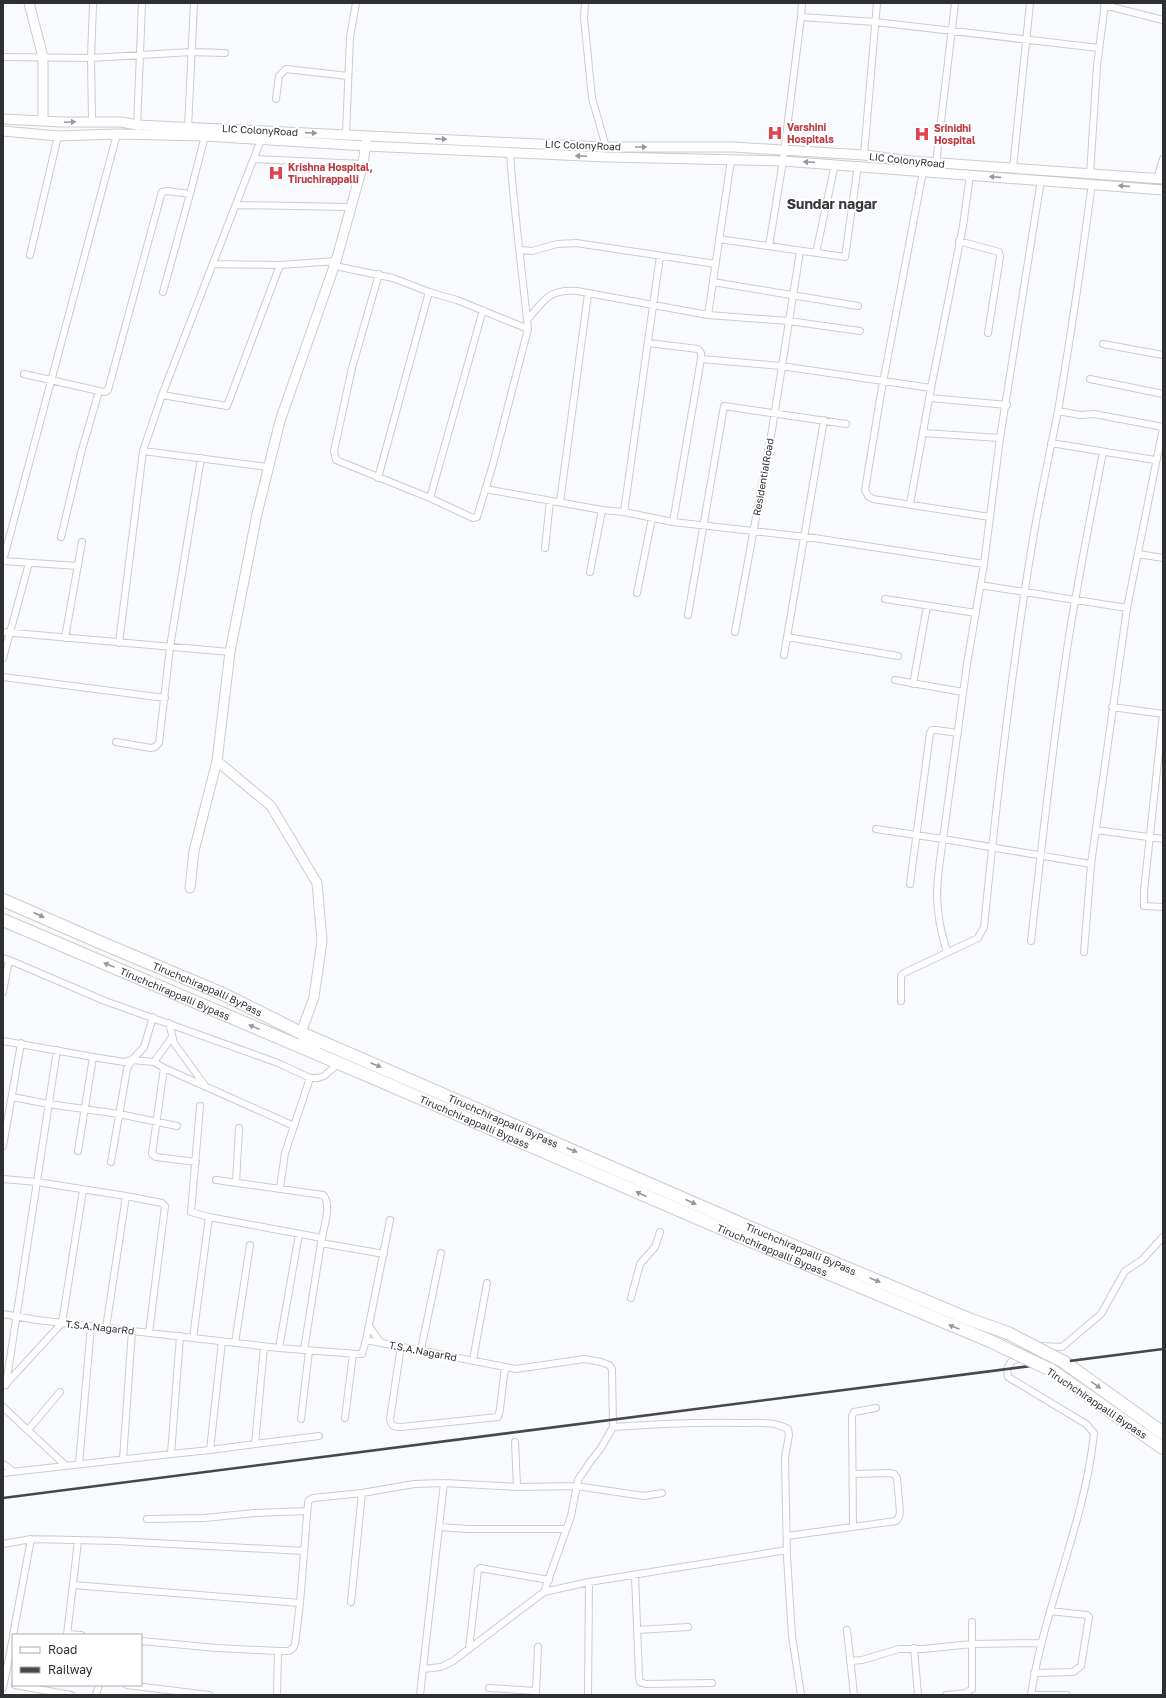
<svg xmlns="http://www.w3.org/2000/svg" width="1166" height="1698" viewBox="0 0 1166 1698" font-family="'Golos Text',sans-serif">
<rect width="100%" height="100%" fill="#f9fafd"/>
<g fill="none" stroke-linecap="round" stroke-linejoin="round">
<!-- street casing -->
<g stroke="#cbcccf" stroke-width="8">
<path id="street" d="M585,3L584,18L592,98L606,147
M802,3L801,17L875,22L1099,48
M1104,5L1163,20
M3,57L91,58L191,52L225,53
M276,99L279,76L286,69L348,76
M92,121L91,58L93,3
M137,127L142,3
M188,127L194,3
M346,134L350,37L356,3
M864,155L877,3
M254,159L363,164
M936,163L955,3
M1013,168L1030,3
M923,171L881,393L865,490L868,496L873,499L990,517
M1090,174L1097,66L1105,3
M1157,179L1163,159
M1041,180L1000,438L984,564L967,664L943,839L1091,864
M236,205L350,207
M719,239L845,257L858,165
M959,241L999,252L1000,257L988,333
M769,246L783,161L801,17
M521,250L532,251L557,244L576,243L716,264
M816,253L835,164
M30,255L58,136
M213,264L280,265L336,261
M335,266L393,278L429,292L457,300L528,329C522,270 514,212 510,153
M379,274L352,368L334,451L336,460L430,498L473,518L477,517L493,464L528,329
M713,282L858,306
M163,292L190,194
M708,315L731,160
M527,320C545,300 548,289 577,291L708,315L789,321L860,331
M648,343L698,349L701,353V359
M1103,344L1163,355
M24,374L99,391L105,392L108,390L161,195L162,192L167,191L190,194L205,136
M1090,379L1163,394
M162,395L227,406L280,265
M930,398L1007,405
M1058,411L1080,415L1094,414L1163,427
M923,433L1000,438
M1051,443L1155,460
M143,451L268,467
M378,478L429,292
M485,489L602,510L624,512L673,522L814,538L984,564
M430,498L483,310
M560,502L588,294
M910,504L931,388
M624,512L660,256
M673,522L701,359L781,366L931,388L963,226L970,175
M61,537L81,453L99,391
M545,548L550,501
M1138,554L1163,558
M3,561L117,134
M3,561L78,566
M590,572L602,510
M980,585L1127,608
M637,593L652,518
M885,599L976,613
M688,615L724,406L846,424
M3,632L230,652
M735,632L772,430L800,251
M787,637L898,656
M65,638L82,542
M119,643L143,451L162,395L262,137
M784,655L824,420
M3,658L29,563
M3,677L165,698
M895,680L963,692
M913,684L927,606
M1112,707L1163,714
M1163,714L1144,891V906L1163,907
M116,742L151,748L155,747L159,743L170,647L201,458
M876,829L943,839C936,884 933,908 947,952
M1096,830L1163,839
M910,884L930,733L932,730H936L958,733
M1031,941C1041,850 1051,760 1064,670C1074,597 1089,525 1103,452
M1084,952L1091,864L1127,608L1163,428
M3,958L9,960L3,992
M9,960L105,1001L278,1063L310,1078H318L324,1076L339,1063
M901,1001V976L904,973L978,938L984,927C997,795 1012,664 1034,533C1041,492 1050,452 1058,411C1071,335 1082,259 1092,183
M169,1023L174,1043L206,1087
M3,1041L93,1057L124,1062L132,1060L127,1069L111,1162
M132,1060L154,1062L164,1068L294,1126
M132,1060L144,1047L153,1017
M154,1062L172,1037
M164,1068L152,1154L156,1157L196,1162
M12,1097L49,1104L119,1114L177,1126
M200,1106L191,1212L209,1217
M3,1146L21,1043
M78,1151L93,1057
M3,1179L37,1182L126,1196L106,1328
M216,1180L323,1195C332,1204 324,1226 322,1238
M236,1183L239,1128
M280,1188L285,1153L310,1078
M126,1196L162,1203L165,1206L149,1333
M631,1298L640,1264L655,1247L660,1232
M3,1314L37,1320L279,1348L357,1354H362L366,1340L516,1369L584,1359L601,1362L609,1365L612,1369L613,1427L601,1448L590,1462L578,1480L571,1516L544,1592
M369,1326L381,1343
M193,1338L209,1217L322,1238L321,1243L384,1254
M366,1340L390,1220
M235,1343L250,1245
M401,1346L390,1419C391,1426 394,1427 401,1427L498,1417L500,1409L505,1367
M279,1348L299,1234
M304,1350L321,1243
M421,1350L441,1253
M473,1360L487,1283
M5,1385L62,1323L83,1190
M6,1385L57,1050
M3,1407L65,1465
M345,1418L353,1354
M301,1419L309,1351
M613,1427C655,1424 697,1422 740,1423C756,1423 773,1421 788,1429L789,1435L785,1457L787,1557L792,1636L801,1695
M28,1430L60,1392
M515,1442L517,1487
M255,1444L319,1436
M210,1450L255,1444L264,1347
M171,1454L210,1450L222,1341
M123,1459L132,1331
M3,1464L13,1471
M79,1464L91,1326
M3,1473L171,1454L180,1336
M147,1519L204,1518L255,1513L307,1511
M439,1527L468,1529H566
M853,1527L852,1416L854,1412L876,1408
M787,1536L896,1521L899,1517L900,1512L897,1478L894,1474L889,1473L854,1474
M3,1544L31,1539L116,1541L304,1551
M635,1575L639,1677L640,1682L646,1684L712,1683
M73,1585L300,1603
M351,1602L362,1493
M637,1630L688,1627
M847,1630L854,1695
M67,1634L81,1635
M13,1635L31,1539
M67,1635L78,1541
M141,1641L217,1648L278,1651H289L293,1648L295,1644L300,1603L308,1503L309,1500L313,1498L362,1493L414,1484L444,1483L517,1487L576,1486L644,1496L662,1493
M914,1648L918,1695
M469,1649L478,1570L480,1568L549,1580
M850,1661L862,1660L899,1649H923L972,1644L1041,1643
M423,1669L441,1667L453,1661L544,1592L589,1582L787,1550
M1034,1673L1073,1672L1081,1666L1089,1617L1087,1615L1050,1611
M15,1685L71,1695
M127,1685L209,1695
M3,1688L13,1637
M489,1688L536,1691V1695
M536,1691L538,1647
M96,1695L99,1685
M277,1695L278,1651
M420,1695L444,1483
M588,1695L589,1582
M946,1695L966,1693L972,1689V1622
M1031,1695C1044,1606 1085,1523 1094,1433L1086,1424L1008,1377L1007,1369L1011,1362L1042,1346L1062,1347L1101,1314L1125,1271L1142,1260L1163,1237
M1031,1695H1067"/>
</g>
<!-- secondary casing -->
<g stroke="#cbcccf" stroke-width="11">
<path id="secondary" d="M29,3L43,57V120
M3,119L61,122H121L137,125L602,147H733L864,155L912,161L1163,179
M3,131L58,136L117,134L205,136L366,146L607,157L783,161L1163,190
M217,761L271,806L317,883L322,941L314,997L301,1033L306,1044L315,1048
M190,888L194,851L217,761L230,652L257,514L280,421L336,261L363,164L366,141"/>
</g>
<!-- highway casing -->
<g stroke="#cbcccf" stroke-width="14">
<g id="highway">
<path id="s1" d="M3,900L104,944L223,994L301,1033L744,1225L971,1320L1008,1333"/>
<path id="s2" d="M3,920L369,1076L739,1236L990,1341"/>
<path d="M1064,1362L1163,1433"/>
<path d="M1051,1370L1163,1448"/>
</g>
</g>
<!-- street -->
<use href="#street" stroke="#fff" stroke-width="6"/>
<!-- secondary -->
<use href="#secondary" stroke="#fff" stroke-width="9"/>
<!-- highway -->
<use href="#highway" stroke="#fff" stroke-width="12"/>
<!-- rail -->
<path stroke="#474849" stroke-width="2.5" d="M3,1498L1163,1349"/>
<!-- highway-bridge casing -->
<g stroke="#cbcccf" stroke-width="14" stroke-linecap="butt">
<path id="highway-bridge" d="M1008,1333L1064,1362
M990,1341L1051,1370"/>
</g>
<!-- highway-bridge -->
<use href="#highway-bridge" stroke="#fff" stroke-width="12"/>
</g>
<!-- one-way arrows -->
<defs><path id="oneway-solid" d="M-6-.8H1V-3.2L6.5 0L1 3.2V.8H-6Z"/></defs>
<g fill="#969798">
<use href="#oneway-solid" transform="translate(70 122) rotate(-2)"/>
<use href="#oneway-solid" transform="translate(311 133) rotate(2)"/>
<use href="#oneway-solid" transform="translate(441 139) rotate(3)"/>
<use href="#oneway-solid" transform="translate(641 147)"/>
<use href="#oneway-solid" transform="translate(581 156) rotate(-177)"/>
<use href="#oneway-solid" transform="translate(809 162) rotate(-177)"/>
<use href="#oneway-solid" transform="translate(995 177) rotate(-176)"/>
<use href="#oneway-solid" transform="translate(1124 186) rotate(-175)"/>
<use href="#oneway-solid" transform="translate(39 915) rotate(24)"/>
<use href="#oneway-solid" transform="translate(109 965) rotate(-157)"/>
<use href="#oneway-solid" transform="translate(254 1027) rotate(-157)"/>
<use href="#oneway-solid" transform="translate(376 1065) rotate(23)"/>
<use href="#oneway-solid" transform="translate(572 1150) rotate(23)"/>
<use href="#oneway-solid" transform="translate(641 1194) rotate(-156)"/>
<use href="#oneway-solid" transform="translate(691 1202) rotate(24)"/>
<use href="#oneway-solid" transform="translate(875 1280) rotate(23)"/>
<use href="#oneway-solid" transform="translate(954 1327) rotate(-157)"/>
<use href="#oneway-solid" transform="translate(1096 1385) rotate(35)"/>
</g>
<!-- icons -->
<defs>
<g id="hospital-bare" transform="scale(1.2)"><path d="M-5-5h3v3.5h4V-5h3V5h-3V1.5h-4V5h-3Z" fill="#e0444e" stroke="#fff" stroke-width="2.5" paint-order="stroke"/></g>
</defs>
<g fill-rule="evenodd">
<use href="#hospital-bare" x="775" y="133"/>
<use href="#hospital-bare" x="922" y="134"/>
<use href="#hospital-bare" x="276" y="173"/>
</g>
<g text-anchor="middle" stroke-width="4" stroke-linejoin="round" paint-order="stroke">
<!-- health labels -->
<g font-size="10" font-weight="bold" fill="#be3a42" stroke="#fff" text-anchor="start">
<text x="787" y="131">Varshini<tspan x="787" dy="12">Hospitals</tspan></text>
<text x="934" y="132">Srinidhi<tspan x="934" dy="12">Hospital</tspan></text>
<text x="288" y="171">Krishna Hospital,<tspan x="288" dy="12">Tiruchirappalli</tspan></text>
</g>
<!-- street labels -->
<g font-size="10" fill="#2e2f30" stroke="#fff">
<text transform="translate(260 130) rotate(3)" y="4">LIC ColonyRoad</text>
<text transform="translate(583 145) rotate(2)" y="4">LIC ColonyRoad</text>
<text transform="translate(907 160) rotate(6)" y="4">LIC ColonyRoad</text>
<text transform="translate(763 477) rotate(-80)" y="4">ResidentialRoad</text>
<text dy="4" stroke="none"><textPath href="#s1" startOffset="223">Tiruchchirappalli ByPass</textPath></text>
<text dy="4" stroke="none"><textPath href="#s2" startOffset="187">Tiruchchirappalli Bypass</textPath></text>
<text dy="4" stroke="none"><textPath href="#s1" startOffset="547">Tiruchchirappalli ByPass</textPath></text>
<text dy="4" stroke="none"><textPath href="#s2" startOffset="513">Tiruchchirappalli Bypass</textPath></text>
<text dy="4" stroke="none"><textPath href="#s1" startOffset="871">Tiruchchirappalli ByPass</textPath></text>
<text dy="4" stroke="none"><textPath href="#s2" startOffset="837">Tiruchchirappalli Bypass</textPath></text>
<text transform="translate(100 1327) rotate(6)" y="4">T.S.A.NagarRd</text>
<text transform="translate(423 1351) rotate(11)" y="4">T.S.A.NagarRd</text>
<text transform="translate(1097 1403) rotate(34)" y="4">Tiruchchirappalli Bypass</text>
</g>
<!-- district labels -->
<g font-size="14" font-weight="bold" fill="#37383a" stroke="#fff">
<text x="832" y="209">Sundar nagar</text>
</g>
</g>
<!-- border -->
<rect width="1166" height="1698" fill="none" stroke="#2e2f30" stroke-width="8"/>
<!-- legend -->
<rect x="12" y="1634" width="130" height="52" fill="#ffffff" stroke="#abacac"/>
<rect x="20" y="1647" width="20" height="6" fill="#ffffff" stroke="#abacac"/>
<text x="48" y="1654" font-size="12" fill="#2e2f30">Road</text>
<rect x="20" y="1667" width="20" height="6" fill="#474849" stroke="#abacac"/>
<text x="48" y="1674" font-size="12" fill="#2e2f30">Railway</text>
</svg>
